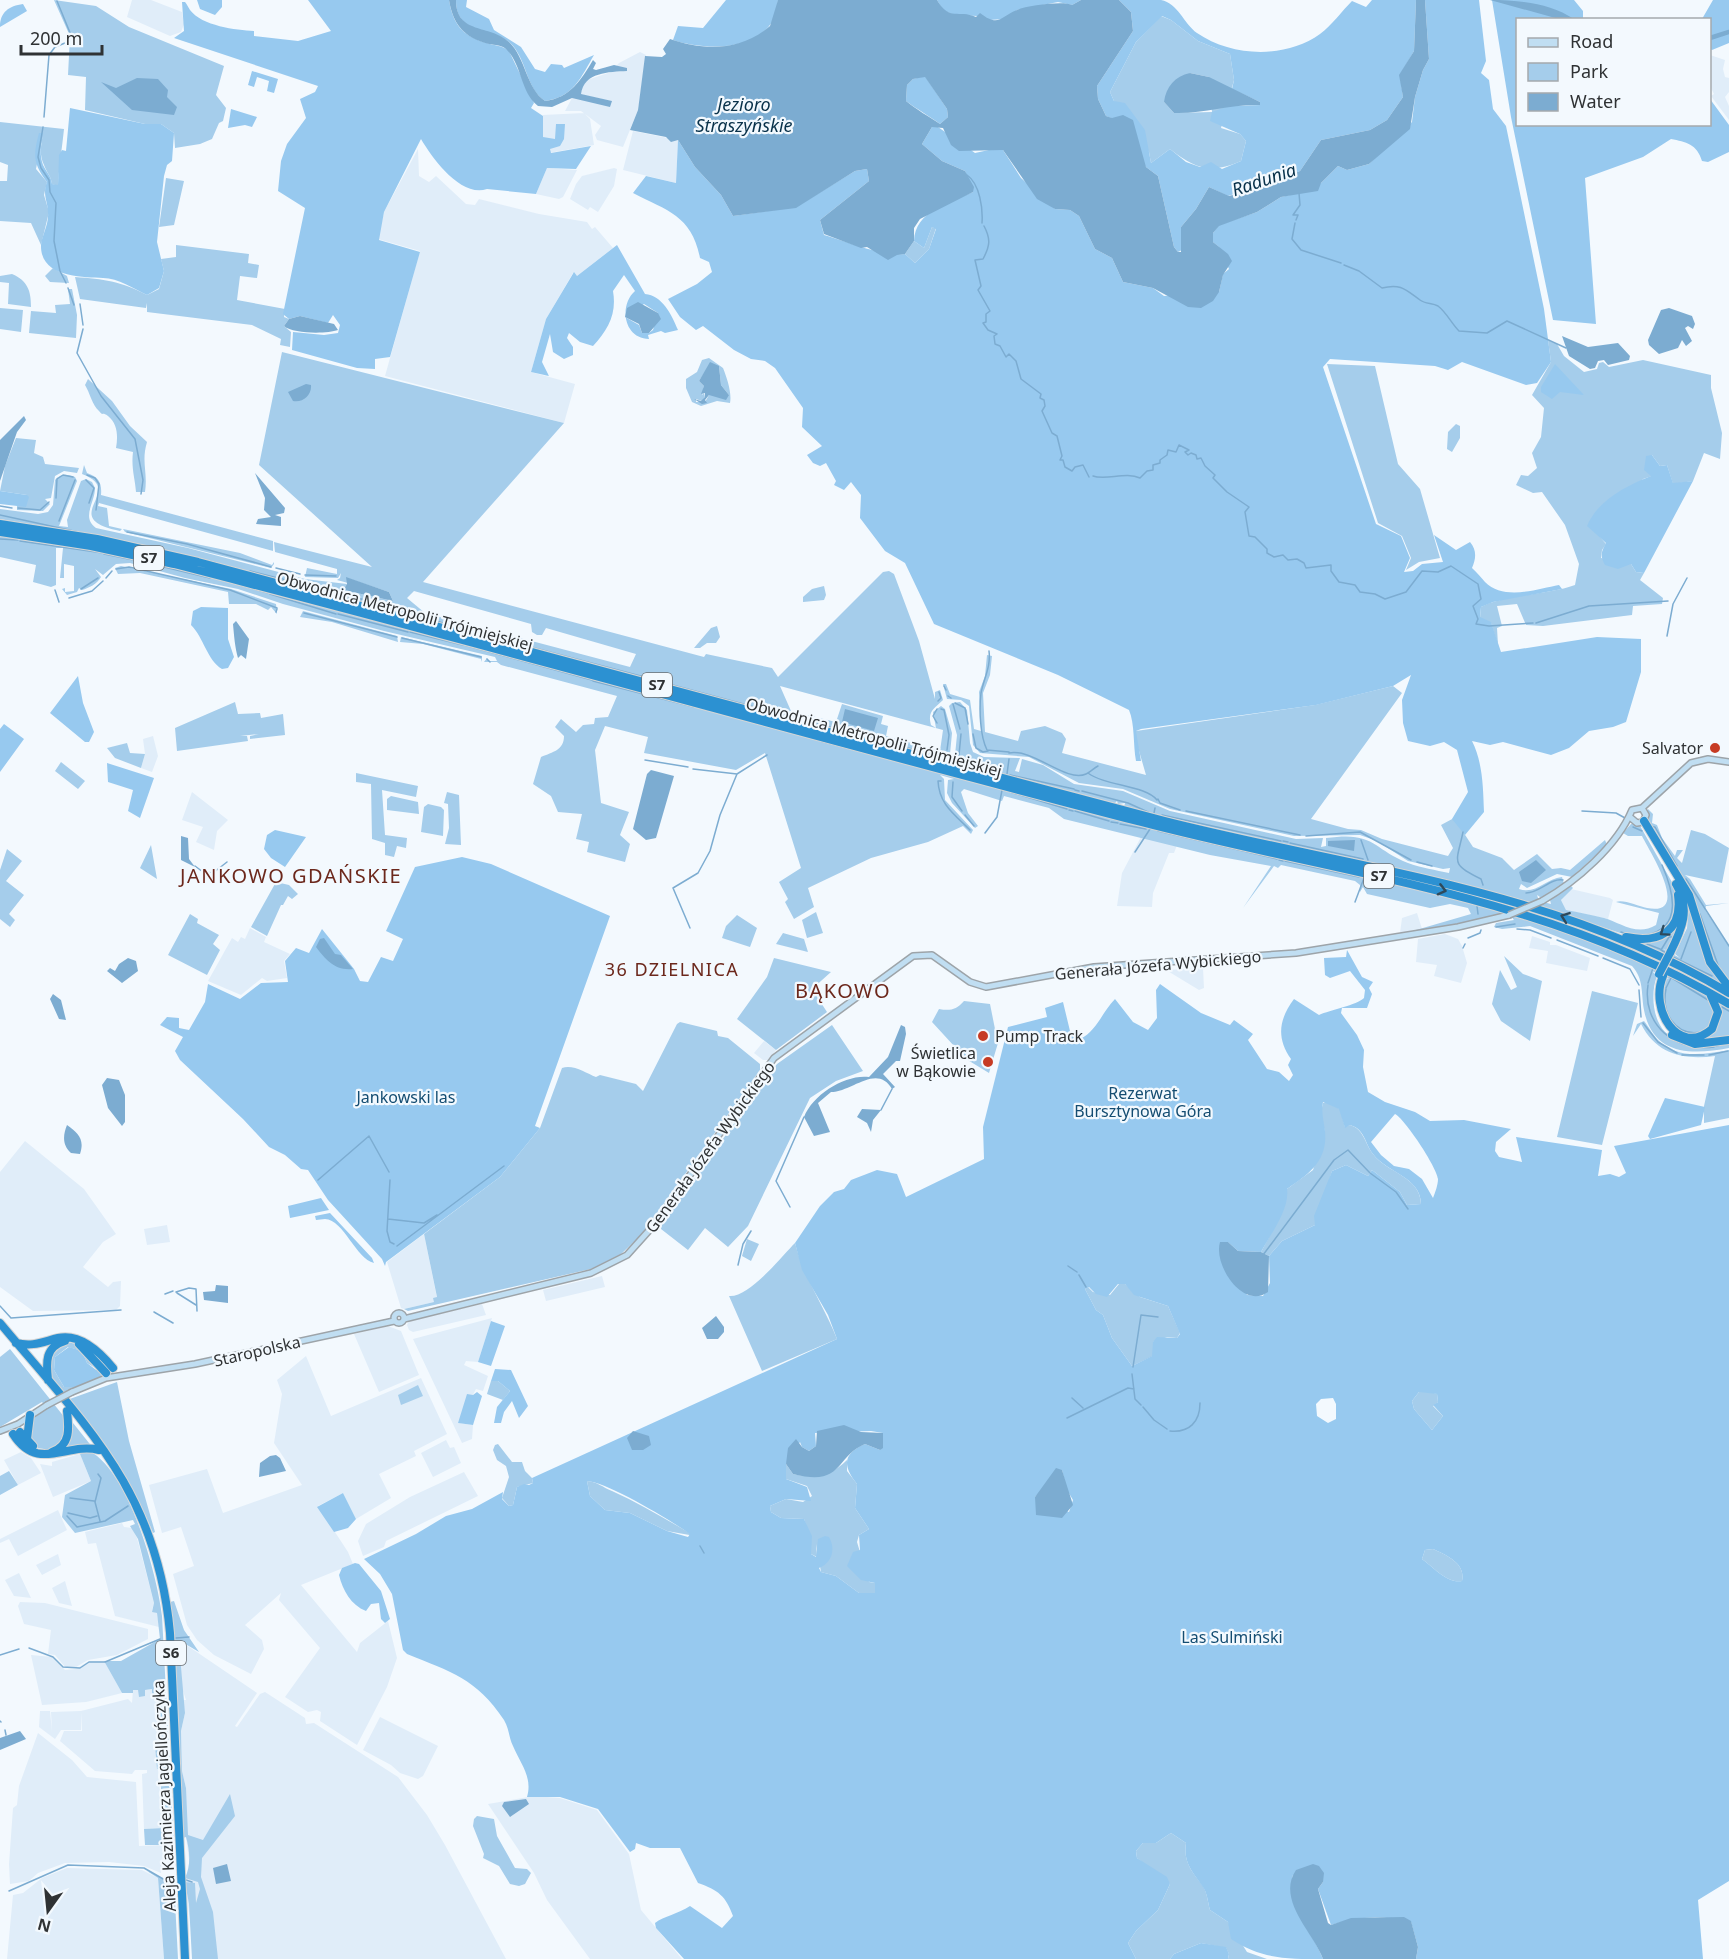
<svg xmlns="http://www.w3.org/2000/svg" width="1729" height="1959" viewBox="0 0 1729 1959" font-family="'Noto Sans',sans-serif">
<rect width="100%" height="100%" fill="#f3f9fe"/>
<!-- built -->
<path fill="#e0edf9" d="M132,0H151L182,12L184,24L181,32L170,36L127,17Z
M640,52L646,55L638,110L623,147L597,140L595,135L601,126L581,111H565L572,98L611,101L580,94L581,89L587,80L611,72L619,63Z
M1710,55L1725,60L1723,69L1725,77L1729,78V92L1725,97L1729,106V120L1711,96L1714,94L1710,86Z
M584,113L590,119L594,145L543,154V115Z
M633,131L678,140L676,183L623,170Z
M418,149L419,176L429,182L436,176L466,204L475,205L479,199L539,214L587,222L592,229L595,227L613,248L577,276L573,273L546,319L531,372L575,384L564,423L385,376L420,251L378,239L384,212Z
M547,168L577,170L563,197L559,199L536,194Z
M614,168L617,169L614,186L598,212L590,207L588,210L570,199L576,184L582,176Z
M153,736L158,756L152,772L141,768L145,754L143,739Z
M192,792L228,820L217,831L214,850L196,842L203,827L182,820Z
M1141,837L1177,845L1174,853H1169L1153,893L1152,907L1117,906L1122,873Z
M1571,889L1610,898L1613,900L1608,919L1566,910L1561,900Z
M1417,913L1422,929L1400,933L1402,918Z
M250,928L266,937L264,942L290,954L284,961L287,978L267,981L262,978L241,995L208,981L232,938L238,942L241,937L245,939Z
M1445,934L1458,939L1462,946L1467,963L1461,983L1434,976L1437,965L1416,962L1418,939Z
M1532,936L1550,942V945H1556L1590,958L1587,971L1546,963L1548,951L1529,948Z
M1203,968L1204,988L1199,990L1166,970Z
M764,1041L776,1050L768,1060H763L754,1053Z
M25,1141L84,1189L116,1234L103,1242L83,1267L108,1287L113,1282L121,1281L120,1306L116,1310L33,1311L0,1287V1172Z
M167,1225L170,1242L147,1245L144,1229Z
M424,1234L437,1298L434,1302L404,1309L401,1308L387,1262Z
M602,1276L605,1287L546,1301L543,1290Z
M482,1304L486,1315L413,1332L409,1330L407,1325L409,1321Z
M492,1318L478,1362L466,1361L464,1365L488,1376L483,1391L476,1389L458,1423L473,1425L472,1439L462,1443L413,1339Z
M388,1326L401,1331L419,1375L379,1392L354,1334Z
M306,1356L331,1416L421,1378L447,1434L414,1451L416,1456L379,1474L391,1498L356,1519L343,1493L318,1506L348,1552L353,1564L301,1585L357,1652L360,1643L388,1621L397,1658L387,1687L357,1745L320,1721L321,1712L317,1710L308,1712L285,1697L320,1648L279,1600L281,1593L245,1625L262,1640L264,1649L251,1674L214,1655L197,1640L187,1625L173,1574L194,1566L181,1527L162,1533L149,1485L207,1469L223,1513L302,1485L274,1443L282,1394L277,1380Z
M446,1440L450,1448L454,1447L461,1463L433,1477L421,1453Z
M21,1452L31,1458L41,1473L18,1485L4,1460Z
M80,1454L91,1481L53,1497L40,1464L52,1466V1462Z
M464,1472L478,1496L386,1541L384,1547L363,1556L358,1541L366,1524L410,1497Z
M58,1510L67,1530L18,1556L9,1539L0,1543V1539Z
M122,1523L124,1527L132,1528L137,1538L154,1603L152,1611L157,1613L159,1627L115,1616L96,1543L88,1544L85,1532Z
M58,1554L61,1565L42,1575L36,1565Z
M19,1573L31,1598L14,1596L5,1580Z
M65,1581L72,1606L59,1603L52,1588Z
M20,1602L45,1603L148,1629V1639L117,1655L88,1660L76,1667L66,1668L55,1655L48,1654L51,1630L24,1624L18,1606Z
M182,1642L257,1693L235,1726L237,1727L260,1694L265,1692L305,1718L306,1724L314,1723L398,1777L427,1815L445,1845L506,1959H195L185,1882L190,1867L186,1837V1788L182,1771L181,1731L185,1713L183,1700H186L182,1688L179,1644Z
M31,1655L52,1657L65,1670L76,1669L89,1661H104L122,1693L86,1702L42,1705Z
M152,1689L157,1701L158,1720L161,1721V1745H156L163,1828L144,1829L142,1774L147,1773V1770H135L132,1774L95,1771L60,1741L64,1731H82L81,1712V1730H61L55,1739L39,1727L40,1711H50L52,1732L51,1712L81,1711L128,1699L132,1703L133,1690H138L145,1696V1690Z
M380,1717L438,1746L423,1776L418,1779L400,1773L391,1765L363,1750Z
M38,1733L72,1760L87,1777L136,1782L139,1846L166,1845L161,1873L144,1866L109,1862L65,1863L38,1873L29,1881L10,1884L9,1864L13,1808L17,1805L19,1786Z
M534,1796L560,1798L597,1810L629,1854L641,1910L682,1959H590L547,1900L534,1873L488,1804Z
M67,1868L142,1870L158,1878L164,1959H7L13,1895L23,1893L42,1878Z"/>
<!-- green -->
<path fill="#a5cdeb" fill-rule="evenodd" d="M54,0L96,6L129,27L224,66L216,95L226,108L223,121L219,123L212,139L200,144L175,148L174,133L161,124H145L85,110L86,77L68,75L70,36Z
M1161,16L1171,20L1198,41L1230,54L1234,80L1221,128L1240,134L1246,141L1241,161C1211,174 1195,169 1170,149L1151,163L1149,152L1114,101L1110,92L1136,42ZM1190,73L1209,77L1212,112L1174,113L1164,102Z
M0,122L64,129C62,149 59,165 58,186L52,184C51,176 47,173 44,165C39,155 41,145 43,134L36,169L47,182L44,195L49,212L41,245L31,223L0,221V181H7L8,165L0,162Z
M166,178L184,181L174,225L159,227Z
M932,227L936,228L929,249L915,263L905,254L914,241L924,248Z
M176,245L249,254L248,263L259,265L257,278L240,276L237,300L285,309L284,317L289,319L284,326L291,332L290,347L280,345L281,339L252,325L147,312V303L146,308L80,299L75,277C104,279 120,281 147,295L159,289L164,271L161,259L176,257Z
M53,268L67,276L69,283L50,282L45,276Z
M12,274C28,281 31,291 31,307L8,304L9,283L0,282V276Z
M68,289H72L77,315L76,338L29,333L31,311L56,313L55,305L70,304Z
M0,308L23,310L21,332L0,329Z
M1548,340L1557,344L1564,356L1584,372L1597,369L1599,363L1603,362L1609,367L1643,360L1711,375V388L1722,433L1720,459L1704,453L1693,481L1673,484L1667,465L1660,466L1652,455V476L1643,479L1600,537L1606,544L1602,550L1601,558L1631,564L1636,572L1644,573L1640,580L1663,598L1662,604L1633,606L1632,615L1543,626L1526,625L1517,604L1497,606L1502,626L1497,628L1498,645L1491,623L1480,618L1481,607C1501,595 1548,595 1575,585L1579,564L1565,525L1542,492L1533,493L1516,485L1521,475L1528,476L1537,468L1532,453L1541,437L1544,408L1532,395L1551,362Z
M282,352L564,423L423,582L704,657L706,654L772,668L778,677L883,572L889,571L894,574L919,641L935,699V692L940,690L943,700C935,708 927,711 931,725L936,728L933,712L941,706L945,709L952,733L950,754L945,755L959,758L955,755L957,735L949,706L952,703L960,702L967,710L970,743L973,752L984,757L1020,758L1015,771L1019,772L1022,759L1043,765L1074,784L1123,791L1170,811L1296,839L1323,838L1321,847L1326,846V838C1375,831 1371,848 1408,863C1421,868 1436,870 1449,873L1450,868L1443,869L1408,861L1377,841L1360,835L1294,836L1170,809L1123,789L1079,783L1029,757L980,753L973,745L969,706L961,700L947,699L943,684H946L950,694L970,700L974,729L981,731L979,692L985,676L987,655L992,656L990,675L983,693L985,732L1018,741L1021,731L1045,726L1062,733L1066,739L1062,753L1146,775L1135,737L1136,731L1315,705L1393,686L1402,693L1311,819L1348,829L1361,830L1382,839L1448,856L1453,848L1441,825L1454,818L1473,847L1502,858L1514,870L1537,854L1552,869L1561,868L1570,870L1605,840L1607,845L1572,877L1557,874L1527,888L1521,884L1519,889C1536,895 1545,879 1562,877L1564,884L1543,899L1537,895L1539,901L1551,904L1550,900L1571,886L1573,888L1561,900L1566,910C1579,912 1591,915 1604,918C1619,922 1637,937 1656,925L1659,913L1616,902C1623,899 1638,906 1647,908C1693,917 1648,849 1642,836H1628L1623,833L1631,824H1639L1673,884L1676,895L1675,919L1659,935L1629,936L1516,898L1124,807L1125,803L1118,804L1117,801L1114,804L117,541L0,519V509L38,514L48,512L53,505L55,480C61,473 67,474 75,477L77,481L59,526L68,527L67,520L81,481L86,479L92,482L95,488C95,503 81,517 96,528L188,548L305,579L347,584L343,590L393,601L389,592L347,578L348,583L337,580L340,578L341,573L338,578L305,577L307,568L337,574V569L275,552L274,542L372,567L259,465ZM414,591L531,624L532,632L537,635H542L546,628L636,654L630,667L425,613L407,598ZM780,686L943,730L940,751L886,736L888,726L881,724L883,716L842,704L836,722L791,711Z
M709,358L723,368C727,378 732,393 730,403L717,401L701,406L692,402L686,388V379L697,372L702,360ZM719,366L721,385L729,395H709L705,402H696V399L702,401L705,397L704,393L702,395L704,386L699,381L708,367Z
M1327,364L1375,366L1398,464L1420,489L1440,558L1419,562L1406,570L1411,558L1402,536L1378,523Z
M88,379L112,401L130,426L147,442C141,462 148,472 145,492H136C135,478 131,468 133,452L116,448C118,437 118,424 108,416C101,411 104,417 99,411C92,405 90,393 85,385Z
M1456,424L1460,426V438L1452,452L1447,449L1448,432Z
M16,438L36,440L34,453L43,457L45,464L79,468L77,473L64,471L55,476L51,498L45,499L50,504L43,511L17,510V504L27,495L0,491L5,466Z
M84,465L87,473C99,477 102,483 101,495L273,541V551L99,503L98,506L107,508L109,526L122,529L120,531C55,518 128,491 82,474Z
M123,529L240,553L272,565L274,562V564L271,568L125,532Z
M0,536L161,563L1452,895L1608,946L1705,994L1715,1005V1023L1697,1035L1682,1033L1664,1016L1663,979H1669L1652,971L1657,976C1649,996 1653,1036 1681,1040C1696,1042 1713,1040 1729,1040V1048C1692,1055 1653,1056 1644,1010C1641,993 1644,979 1632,966L1530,926L1502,929L1494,927L1496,923L1514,920L1508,913L1500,912V916L1417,933L1416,930L1471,914L1468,908L1450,904L1430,908L1367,894L1363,887L1360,892V885L1355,881L1281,865L1278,868L1274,866L1243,908L1271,866L1210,855L1064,819L1049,808L1004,796L1002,801L964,789L961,792L968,813L978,826L975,828L952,803L947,793L948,780L954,779L940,775L944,779L945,800L973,830L971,834L963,826L928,842L871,858L808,888L814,907L794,919L785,902L788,899L779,882L801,868L765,753L736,770L644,753L648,737L605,726L595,750L601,803L629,812L620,835L630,844L625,862L587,852L589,842L576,839L582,814L558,812L551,796L533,784L541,757C553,752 564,750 564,736L555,727L561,719L576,732L583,725L594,724L595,718L608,717L617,696L501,665L497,662H484L487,658L489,661H497L495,657L384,631L283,604L238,589L185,578L130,563L116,564L103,575L95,569L101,577C97,584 89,588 82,590L79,588L77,592L67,595L62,589L65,588V592L74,591V566L64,564V578H60L63,548H56V585L51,587L33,582L36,565L0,557Z
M121,566L231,589L276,604L277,614L271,607L268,610L256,604H229L228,592L140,573L118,574L115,568Z
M824,586L826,595L824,600L803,602V597L812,589Z
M303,611L397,636L398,642L332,622L300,617Z
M717,626L720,637L716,643H707L700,648H694L711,628Z
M401,637L482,656V662L481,659L423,644L400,642Z
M235,702L238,714L260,713L261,718L283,714L285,735L250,739V736L259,734L240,736H247L248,741L177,751L175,728Z
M127,743L130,753L145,754L141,768L115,758L107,748Z
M61,762L85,781L78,789L55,771Z
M356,773L418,786L416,797L382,790L385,835L407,838L406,848L397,846L394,857L385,855V843L372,839L371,784L356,782Z
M447,792L459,795L461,845L445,844L449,828L448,804L444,803Z
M391,796L418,802L419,814L387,810V799Z
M428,804L441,807L444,810L443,836L421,832L424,807Z
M1648,809L1653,814L1652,823L1657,825L1662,838L1675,856L1677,850H1683L1677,858L1682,863L1691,830L1705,834L1729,848L1722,883L1685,875L1690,879L1706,905L1729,903L1706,906L1705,910L1729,946V986L1711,959L1697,912L1647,822Z
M151,845L157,879L140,868Z
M7,849L22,861L6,881L24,895L9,914L15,920L10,927L0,919V870Z
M276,882L289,885L298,894L292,899L288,896L283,905H281L267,936L251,927Z
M1499,898L1626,942L1729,995V1002L1623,948L1498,903Z
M1689,903L1701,940L1729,990L1632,940H1650L1683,914L1669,951L1663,949L1680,958L1675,954L1687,928Z
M816,912L823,933L807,938L802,920Z
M190,914L198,919L197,923L219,935L213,944L220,950L207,975L168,955Z
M737,915L757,928L750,947L722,938L726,926Z
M783,933L804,939L808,952L776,944Z
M1504,956L1523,974L1542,981L1530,1041L1501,1021L1492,1004L1500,970L1511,990L1517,987Z
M774,958L831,972L812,989L827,1012L776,1050L737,1019L767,977Z
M1659,977C1660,985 1655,998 1658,1009C1670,1052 1729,1044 1716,999L1729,1007V1038C1718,1040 1707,1044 1696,1042C1663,1039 1649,1006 1659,977Z
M1592,991L1638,1003L1602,1145L1557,1137Z
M964,1001L990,1004L996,1034L1001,1033L989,1073L966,1059L932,1022L939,1009C950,1011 956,1010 964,1001Z
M1644,1021C1649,1027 1652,1034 1658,1040C1678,1060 1704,1054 1729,1050V1118L1704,1123V1106L1715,1056C1684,1060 1657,1055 1641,1024L1633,1036L1637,1024Z
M680,1022L717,1031L718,1036L728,1038L760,1064V1070L642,1234L618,1257L595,1268L408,1311L404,1309L434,1302L433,1298L437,1297L424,1234L500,1177L540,1128L562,1068C573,1064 586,1073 596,1077L600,1075L636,1084L643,1091L677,1024Z
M832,1025L863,1071L836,1081L810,1098L748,1226L728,1247L705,1228L688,1250L661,1229V1225L777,1064Z
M1327,1102L1340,1109L1345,1127L1350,1125C1364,1129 1365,1144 1373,1154C1387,1173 1420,1176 1421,1204L1407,1205L1400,1192L1372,1170L1368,1176L1346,1165L1332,1171L1315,1225L1282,1241L1269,1256L1261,1252L1280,1217L1287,1189L1313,1170L1325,1133L1321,1112L1323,1103Z
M747,1239L759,1244L751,1261L742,1256Z
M795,1243C804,1278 824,1306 837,1339L762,1371L729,1296C749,1298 781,1257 795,1243Z
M1119,1284H1125L1140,1297L1168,1306L1180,1333L1177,1338L1167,1337L1153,1342V1356L1132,1366L1112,1338L1103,1315L1096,1310L1085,1289L1088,1287L1093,1292L1110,1295Z
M66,1342L77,1344L102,1374L101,1378L63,1394L50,1376V1354ZM68,1347L82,1351L87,1363L97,1369L64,1387L54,1370L55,1357Z
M10,1349L65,1418L64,1441L50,1450L38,1448L29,1438L33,1419L47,1408L42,1402L0,1427V1357Z
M491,1381H498L510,1391L503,1400L487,1394Z
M117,1382L129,1441L155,1532L153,1533C133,1482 102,1441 67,1400Z
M418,1385L423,1396L401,1405L398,1395Z
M1427,1391L1437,1394L1438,1402L1433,1406L1443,1416L1432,1430L1414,1409L1412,1401L1419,1392Z
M69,1418L93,1448L61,1450Z
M498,1444L512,1462H522L525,1471L532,1478L533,1483L517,1487L513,1505L509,1506L502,1498L509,1477L506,1466L497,1460L493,1450L495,1445Z
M85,1449C128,1465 157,1574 162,1616L174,1845H145L144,1829L163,1828L160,1769H157L155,1745L161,1744L157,1701L152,1698V1689L145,1690V1696L139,1697L138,1690H133V1693H122L104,1661H121L160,1639L157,1613L152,1612L154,1603L138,1539L130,1526L135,1524L133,1520L75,1533L62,1517L65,1495L91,1481L80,1454Z
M847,1460V1471L857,1484L855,1508L869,1529L859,1535L857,1542L869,1582L875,1583L876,1593H859L836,1576L821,1572L816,1544L817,1557L811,1554V1541L804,1519L781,1518L771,1512L770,1506L786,1499L803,1502L812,1496L807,1486L786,1479V1464L793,1474C815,1479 831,1476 847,1460Z
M9,1471L18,1485L0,1495V1476Z
M587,1481C598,1482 602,1487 612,1491C641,1504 667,1520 695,1536L667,1531L630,1513L605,1510L590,1496Z
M1433,1549C1446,1555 1466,1563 1462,1581C1448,1584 1433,1567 1422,1559L1425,1550Z
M174,1601L184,1630L199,1652L182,1642L179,1644L185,1713L181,1731L182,1771L186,1788L188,1835L203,1840L230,1794L235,1816L202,1858L201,1877L213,1912L218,1959H192L189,1904L185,1882L195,1883L196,1903L200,1889L198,1882L185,1878C191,1865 190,1851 186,1837L183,1838L170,1602Z
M477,1816L494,1819L497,1836L515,1868L527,1869L531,1873L525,1884L519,1886L510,1884L499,1866L483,1858L484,1854L473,1826L474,1819Z
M1171,1833L1186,1843C1183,1862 1192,1872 1203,1886C1207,1892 1208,1903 1210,1910L1228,1922L1247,1952L1267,1959H1228L1229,1954L1226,1948L1201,1943L1174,1954L1170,1959H1136L1128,1943L1136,1931L1158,1910L1170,1884L1137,1858L1136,1851L1143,1843H1156Z
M147,1871C157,1874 163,1881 174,1882L178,1959H164L158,1878Z"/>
<!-- forest -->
<path fill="#97c9ef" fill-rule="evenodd" d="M197,0H222V7L215,15L200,9Z
M308,0H449C453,24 462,36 487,43C495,46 502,45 509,51L534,103L531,108L543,116V137L555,139L556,124H565L564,139L560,146L550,149L551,153L591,146L576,169L547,168L536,194L487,189C461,198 432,158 421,139L384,212L379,240L420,252L390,357L375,359V369L357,368L292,350L293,332L324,335L338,333L340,325L333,315L328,323L300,316L289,319L283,314L305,208L278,191L281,161L287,144L306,118L300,99L315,92L318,86L174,38L184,31L182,2H185C187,4 188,7 190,10C202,26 236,30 254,31V36L298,41L331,31Z
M456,0H467L466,7L489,19L494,30L521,47L535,69L545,72L551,64L562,65L564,68L594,55C581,77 574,97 545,101C525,88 527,57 509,42C489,26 456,35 456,0Z
M726,0H778C776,52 709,52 673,40L678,26L703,28Z
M937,0H1081L1072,5L1058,2L1017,10L1005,19L988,20L978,16L954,15L943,10Z
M1119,0C1132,0 1148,0 1161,0C1178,3 1184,24 1197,33C1232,57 1285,59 1320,34C1332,25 1342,11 1352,1L1366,7L1372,0H1416L1414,51L1400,75L1403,97L1387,120L1370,130L1321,140L1300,171L1281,179L1228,196L1209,187L1196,209L1181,227L1182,250L1178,252L1174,247L1158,176L1146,167L1111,118L1106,116L1098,99L1097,86L1133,31L1131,12ZM1162,16L1171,20L1198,41L1230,54L1234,80L1232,89L1260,102V105L1229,106L1212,112L1210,121L1240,134L1246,141L1241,161L1222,169L1211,162L1200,167L1186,162L1170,149L1151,163L1145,130L1125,103L1114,101L1110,92L1136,42Z
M1425,0H1479L1486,61L1481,73L1489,80L1493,109L1506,126L1544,309L1551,362L1537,383L1526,385L1462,362L1448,370L1435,366L1330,359L1323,367L1376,524L1401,536L1410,558L1404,572L1413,571L1422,564L1443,562L1434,535L1456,550L1470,542C1477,550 1476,559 1472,568C1477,573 1481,577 1485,582C1504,601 1537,589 1559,585L1562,589L1493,602L1481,607L1480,617L1491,622L1501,652L1597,637L1641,639V672L1626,722L1613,727L1589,731L1569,748L1551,755L1503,742L1490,745L1472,741C1483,763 1483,788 1484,812L1465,835L1452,819L1468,792L1457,750L1444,742L1430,746L1408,741L1403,723L1402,700L1411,675L1393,686L1316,705L1141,729L1136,731L1141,761H1136C1133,745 1135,724 1129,710L1058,675L934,624L905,563L885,551L860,518L861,495L851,482L844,490L834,485L836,481L826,463L820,466L813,463L807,455L822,446L802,427L803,408L775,368L765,361L751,359L734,350L703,326L696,330L680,317L668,299L697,284L712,272L709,262L700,258C692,216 668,211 633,193L646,176L676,183L678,140L695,167L721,195L733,216L796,207L855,171L867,169L869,181L820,220L824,235C849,242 879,256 905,254L915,263L929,249L936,229L932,227L924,248L914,241C915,211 949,203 973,192L965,171L942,161L922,144L932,127H938L975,153L998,148L1003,150L1021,178L1055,209L1070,210L1079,216L1095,249L1112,258L1123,282L1153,288L1164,296L1219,292L1223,274L1229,269L1219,247L1213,242V233L1219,225L1257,212L1281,197L1299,193L1321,183L1338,166L1347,170L1369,164L1412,122L1415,97L1423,70L1429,59Z
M1492,0H1574L1583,11V19L1518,20V124H1710V99L1729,125V152L1708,162L1702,161C1697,144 1686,142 1671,139L1643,157L1585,178L1596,324L1553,320L1511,117Z
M1713,0H1729V43L1712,50L1710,49V20L1702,19Z
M23,4L27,11L0,27C0,12 9,6 23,4Z
M252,71L278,79L274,93L267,91L269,81L257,77L254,87L248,85Z
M925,76L947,109L948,117L940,124C928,115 918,110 906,101L907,85L913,79Z
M70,108L145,124H161L174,133L172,161L167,165L164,176L157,242L164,271L159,288L147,295C134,289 118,278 103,278C83,277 40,278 41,245C42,235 49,224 48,213C48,201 42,195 47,182C33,164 33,155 39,133H43C41,144 39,154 43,165C47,173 51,176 52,184L58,185L59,155L62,150L66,151Z
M231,109L257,117L252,127L245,125L228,128Z
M617,245L645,294C662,295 672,315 678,330L665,333L661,331L648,335L649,339C623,338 619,305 635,291L624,275L613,291C617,314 608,330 593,346L580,342L569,333L567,338L573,347V355L564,359L553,352L550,334L542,362L549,376L531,372L546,319L574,272L577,276ZM644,304L658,313L653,330L649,333H642L639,325L625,317Z
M1555,364L1584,395L1560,392L1552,399L1541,392V387Z
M1652,455L1660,466L1667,465L1673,483L1693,481L1644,573L1636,572L1631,564L1618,569L1605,565C1600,556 1601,552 1606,543L1587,526C1598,500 1626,486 1651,476L1644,470L1646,456Z
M0,491L27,495L29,497L26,507L0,504Z
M201,607L228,608V639L234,657L228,668L222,669C207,660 204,638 191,625L193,611Z
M78,676L83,703L94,732L89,742H85L50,713Z
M4,724L24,739L0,772V729Z
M107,763L154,778L140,818L128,811L133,790L108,782Z
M275,830L306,837L285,867L271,858L264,849L267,835Z
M462,857L491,864L610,916L535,1126L540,1128L500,1177L386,1262L385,1266L382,1259L328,1200L308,1170L301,1169L285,1155L269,1147L243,1119L180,1060L175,1051L183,1037L160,1025L167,1017L179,1018V1028L189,1030L205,1002L208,984L240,999L261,983L288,982L285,961L296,948L309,953L322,929L354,969L360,981L368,982L381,957L393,961L403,939L386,931L415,867Z
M1347,950L1362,977L1373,982L1369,988L1372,994L1367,1008H1342L1341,1013L1357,1035L1364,1050L1363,1067L1368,1092L1385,1102L1415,1112L1430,1121L1464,1120L1511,1129L1496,1142L1495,1151L1499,1157L1522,1162L1516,1137L1602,1150L1598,1176L1610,1174L1619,1177L1626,1173L1614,1146L1729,1125V1881L1698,1900L1703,1959H1416L1418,1947L1411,1922C1383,1915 1358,1916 1331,1925L1318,1889L1323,1882L1293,1875C1285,1909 1312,1929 1323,1959C1286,1959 1261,1959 1231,1939L1228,1922L1210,1910C1208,1903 1207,1892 1203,1887C1192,1871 1183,1863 1186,1843L1171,1833L1156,1843H1143L1136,1851L1137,1858L1167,1877L1170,1884L1158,1910L1136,1931L1128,1943L1136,1959H684L656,1928L655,1923C664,1916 678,1914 690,1906L722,1928L733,1916C726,1896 718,1890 698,1883L680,1848H650L636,1843L635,1849L630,1852L598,1809L560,1797H527C533,1777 520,1763 513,1746C509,1738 509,1728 504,1720C476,1678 451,1672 407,1654L403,1650L392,1594L380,1574L364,1559L416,1534L446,1516L472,1509L503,1492L502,1499L509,1506L513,1505L517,1487L524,1484L529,1485L533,1483L532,1478L837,1339L828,1315L802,1270L795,1243L820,1206L834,1192L844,1189L851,1180L877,1170L897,1174L906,1197L984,1159L983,1127L1008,1027L1047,1017L1045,1008L1063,1002L1070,1031L1080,1039C1097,1031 1102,1012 1115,999L1133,1022L1148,1030L1157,1018L1156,990L1160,984L1201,1013L1230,1025L1234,1020L1253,1034L1248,1040L1267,1069L1279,1072L1289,1081L1293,1075L1288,1065L1291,1059C1276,1038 1279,1019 1294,999L1319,1015C1330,1010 1357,1005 1364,998L1365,990L1350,971L1330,978L1325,975L1324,958L1346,957ZM1323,1102L1339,1109L1345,1128L1350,1125C1365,1129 1365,1144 1373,1154C1387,1173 1421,1177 1421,1204L1407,1205L1400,1192L1372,1170L1368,1176L1346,1165L1332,1171L1314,1216L1315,1225L1282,1241L1269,1256L1270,1283L1263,1296L1247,1295L1228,1242L1238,1251L1261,1252C1270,1235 1290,1209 1287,1189C1309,1174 1328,1161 1325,1131C1324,1121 1321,1113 1323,1102ZM1395,1114C1404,1118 1437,1167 1438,1179C1438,1185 1435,1193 1433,1198L1422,1179L1409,1169L1394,1166L1381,1155L1371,1142ZM1118,1284H1125L1134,1295L1168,1306L1180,1334L1177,1338L1157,1337L1153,1342L1152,1356L1132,1366L1112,1338L1103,1315L1096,1310L1085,1289L1089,1287L1096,1294L1107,1297ZM1419,1392L1437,1394L1438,1402L1433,1405L1443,1416L1432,1430L1414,1409L1412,1401ZM1333,1398L1336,1404V1419L1328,1423L1317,1416L1316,1404L1321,1399ZM871,1431L883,1433L880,1450L865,1444C842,1454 843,1466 857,1484L855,1508L869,1529L859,1535L860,1550L853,1552L847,1566L861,1580L875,1583V1593H859L836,1576L821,1572L819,1568C832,1563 836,1549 829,1537L825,1536L818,1539L816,1557L811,1554L812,1536L804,1519L781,1518L771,1512L770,1506L786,1499L811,1501L807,1487L786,1479V1464L800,1442L802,1447L809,1451L816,1446L815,1433ZM1062,1470L1067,1490L1073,1500L1069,1512L1035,1497ZM587,1481C607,1482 672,1521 690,1534L688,1537L667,1531L630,1513L605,1510L590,1496ZM1433,1549C1446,1555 1466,1563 1462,1581C1448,1584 1433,1567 1422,1559L1425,1550Z
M1665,1098L1705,1107L1701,1125L1650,1139L1648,1136Z
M321,1198L329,1210L290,1218L288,1206Z
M330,1213L372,1258L374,1263C356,1259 344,1220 325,1219C322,1219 319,1220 316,1220L315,1216Z
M491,1321L505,1326L491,1366L478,1362Z
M69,1347L82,1351L87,1363L100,1373V1377L74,1387H64L54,1370L55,1357Z
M495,1369L511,1370L528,1406L519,1418L512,1401L504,1412L501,1423H494L497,1407L510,1391L498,1381H491Z
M477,1392L482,1396L473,1425L458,1423L467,1394L473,1395Z
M343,1493L356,1519L348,1528L334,1532L317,1507Z
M355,1563L359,1564L381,1591L390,1619L385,1623L381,1619L379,1603L371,1604L366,1611C351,1605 343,1591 339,1575L342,1568Z
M1201,1943L1226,1947L1229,1954L1228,1959H1170L1174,1954Z"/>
<!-- water -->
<path fill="#7cacd1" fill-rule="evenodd" d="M449,0H456C456,35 490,24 509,42C526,58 526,88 545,101C570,98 581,80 593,60L596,63L593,69L596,70L614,65L627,68V71C609,72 584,72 581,94L612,101L610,107L572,98L552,107L538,106C520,92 522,64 506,49C502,45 495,45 489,44C464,38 453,24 449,0Z
M778,0H937C950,22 958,9 976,17L980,13C999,28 1001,16 1017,10C1029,5 1064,1 1072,5L1081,0H1119L1131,12L1133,31L1097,86L1098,99L1106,116L1112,118L1123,115L1133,120L1146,167L1158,176L1174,247L1178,252H1181V227L1196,209L1209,187L1229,196L1261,187L1300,171L1321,140L1370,130L1387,120L1403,97L1399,75L1414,51L1416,0H1425L1429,59L1423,70L1415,97L1410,129L1369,164L1347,170L1338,166L1321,183L1318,191L1281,197L1257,212L1219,226L1213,233V242L1228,254L1232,261L1223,275L1219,292L1213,301L1201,308L1188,307L1153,288L1123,282L1112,258L1095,249L1079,216L1070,210L1055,209L1037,199L1003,150L959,151L951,145L943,128L932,127L922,144L942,161L965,171L974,187L973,192L920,219L914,228V241L905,254L897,255L888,260L867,247L861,248L824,234L820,220L869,181L867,169L855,171L796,208L733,216L721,195L695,167L678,140L671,142L666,137L630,130L638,110L645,56L662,57L666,54L663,49L670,39C705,51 741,51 770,26ZM925,77L947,109L948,117L940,124C928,116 917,110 906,101L907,85L913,79Z
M1490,0C1519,0 1550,3 1574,19H1559Z
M1190,73L1209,77L1260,102V105C1230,104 1204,114 1174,113L1164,102C1166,87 1175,76 1190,73Z
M137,78L158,79L168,90L167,97L177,107L174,115L132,110L101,82L116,88Z
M638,302L658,313L661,319L649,333H642L639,324L625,317L627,308Z
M1669,308L1692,316L1695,324L1693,329L1688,326L1685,328L1692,341L1686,346L1682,340L1678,348L1659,354L1649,345L1648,340L1661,310Z
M300,316L334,324L338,330C327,334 293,334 284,326L289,319Z
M1562,336L1588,347L1618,343L1630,356L1629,360L1608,365L1604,360L1598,361L1595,368L1590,369L1569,356Z
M710,362L719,366L721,385L729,395L726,400L709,395L705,400L707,403L702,404L694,399L701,401L705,397V393L701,394L704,386L699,381Z
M306,384L311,385C312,395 303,403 293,401L288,392Z
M24,416L26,420L17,432L0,481V440Z
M255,473L285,508L284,513L275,515L281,517V526L256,524L258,519L271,517L264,510L265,498Z
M346,577L389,592L393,601L343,590L347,584Z
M236,621L249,639L246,659L241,655L238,658C235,648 234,635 233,624Z
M845,709L878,718L874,731L842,722Z
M651,770L674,776L656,838L646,840L633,829L647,774Z
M181,836L188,838L189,859L195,867L181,860Z
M1328,841L1355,840L1354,851L1328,846Z
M1536,860L1546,870L1531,883L1522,881L1519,872Z
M324,938L335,954L341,955L353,969C335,971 326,960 316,947L320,939Z
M128,958L136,961L138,971L122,983L107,971L110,968L115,971L119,964Z
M53,994L61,1000L66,1020L59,1019L50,999Z
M901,1025L905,1027L906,1034L900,1061H896L883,1074L895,1087L892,1089C877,1063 852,1092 831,1092L818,1103L830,1132L814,1136L804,1117C813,1094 846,1074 869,1077L888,1057Z
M107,1078L119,1080L125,1095V1122L122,1126L108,1108L102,1085Z
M862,1109L881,1110L873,1120L871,1132L867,1123L857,1117Z
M67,1125C78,1133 85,1139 80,1154L71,1153C62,1145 63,1135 67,1125Z
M1220,1242H1228L1238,1251L1261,1252L1269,1256L1268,1292C1243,1310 1213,1265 1220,1242Z
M216,1285L228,1286V1303L204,1300L203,1292L215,1291Z
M716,1316L724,1327V1332L718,1339H707L702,1328Z
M844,1425L861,1432L883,1433V1448L880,1450L865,1444C834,1457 844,1487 793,1474L786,1464L788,1448L796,1439L802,1447L809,1451L816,1446L817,1431Z
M633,1431L649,1436L651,1445L643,1450H632L627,1438Z
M276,1455L280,1458L286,1471L259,1477L260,1463L270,1456Z
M1056,1468L1062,1470L1073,1505L1062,1518L1036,1515L1035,1497Z
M20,1731L26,1739L0,1750V1738Z
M526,1799L529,1804L510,1817L502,1806L504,1802Z
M227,1864L231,1881L216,1884L213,1868Z
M1313,1864L1319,1866L1324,1873L1323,1882L1318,1889L1328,1923L1331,1925L1351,1918L1404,1917L1411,1921L1418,1947L1416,1959H1323C1313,1932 1276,1900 1296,1870Z"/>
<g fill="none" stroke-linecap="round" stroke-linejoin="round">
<!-- stream -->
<path stroke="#7cacd1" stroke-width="1.5" d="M57,1L73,40L71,41
M44,117L49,55L55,47L65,43
M43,127L38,157L41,168L49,180L50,192L56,203L54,241L60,271L66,283
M967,175C980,184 983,209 982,223
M1296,220L1298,215H1293L1300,205L1299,193
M1295,223L1292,239L1301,250L1341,263
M984,226C991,239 990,246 983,259L975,260L981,286L978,290L990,311L986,314V322L983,323L988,330L997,334L994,336L995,344L1000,346L1006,357L1009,354L1016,361L1021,379L1041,394L1040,398L1044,400L1045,406L1042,411L1052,433L1057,436L1062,456L1060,460H1063L1065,467L1072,471L1075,467L1083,465L1089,477
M1344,265L1359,271L1382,288C1401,283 1406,290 1420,300C1425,304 1432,303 1438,306C1447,313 1451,323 1459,331L1487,333L1507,321L1566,348
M68,288L74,305
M80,304L83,325
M83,329L77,353L101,396L135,439L143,480L141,494
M87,475L95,478L99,484L96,510
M1093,476C1106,481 1126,471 1140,478L1147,471L1153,470V465L1160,463V460L1167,455L1168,450L1176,452L1179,445L1189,450L1185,452L1188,455L1191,453L1196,455L1197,459L1201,458L1205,466L1215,475L1213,478L1227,492L1249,507L1245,512L1249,536L1255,537L1267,549V553L1274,557L1283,555L1288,560L1297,559L1304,563L1306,568L1331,565V571L1339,582L1355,585L1360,592L1375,594L1385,599L1406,592L1422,571L1438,572L1451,566L1478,584L1481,599L1473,606L1478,619L1476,624L1489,626L1533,623
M86,480L94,488L89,503
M56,498L57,479L63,475L73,477
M0,506L12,508
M18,508L40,510L49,502
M0,515L193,557
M59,521L75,480
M127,532L187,544L271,567
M0,539L18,540
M20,541L103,553
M104,554L159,565
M209,561L217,563
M160,566L210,578
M276,568L300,574
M116,569L129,567L230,590L277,608
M250,571L389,606L449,625
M305,575L336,576
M106,578L112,571
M240,585L268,593
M81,589L98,578
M55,590L59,602
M270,594L336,614
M69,598L92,591L103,581
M276,612L277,609
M304,613L397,637
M338,614L408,632
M1536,623L1589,606L1668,601
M451,626L648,678
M410,632L463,645
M1667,636L1673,604L1687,578
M402,638L481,657
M464,645L592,680
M989,651C991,667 984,678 981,693C979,709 980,736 987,750L1009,752
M487,659L490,662
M650,679L998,772
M593,681L694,707
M944,686L946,690
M948,696L951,698
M938,701L941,698L939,692
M955,703L965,708L968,724
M953,704L960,729
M941,709L944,710L949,735L947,750
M937,723L933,716L937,709
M973,734L976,748L983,752L988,751
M820,741L874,755
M1009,753C1033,748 1066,783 1086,774C1089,773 1094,768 1098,766
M959,755L961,734
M645,760L688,767
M693,769L737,774L767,755
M1088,773C1105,786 1145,785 1157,800
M1007,774L1009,759
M1010,775L1074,789
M941,781H938C939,804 954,814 970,830
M953,782L952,797L962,811
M1075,790L1079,791
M1082,791L1128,803L1148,812
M1010,792L1067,809
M1158,799L1160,803L1180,810
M1069,810L1073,811
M1075,811L1109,821
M1186,811L1300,835
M1582,811L1616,813L1625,818
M1154,813L1155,808
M965,815L974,826
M1162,815L1281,841
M1111,822L1118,823
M1120,824L1146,829
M1633,827L1642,831
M1651,827H1655L1677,866
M1158,831L1277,859
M1463,832C1457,862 1449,864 1481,879L1483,885
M985,833L997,817L1002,790
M1306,836L1360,832L1411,860
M1361,840L1368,860
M1283,841L1288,842
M1290,843L1363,859
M1135,852L1150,829
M1279,860L1283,861
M1285,861L1359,877
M1417,862L1432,866
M195,866L203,872
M205,872L213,873L227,862
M1686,879L1729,946
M1526,893C1540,893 1550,878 1563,880
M1355,902L1364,878
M1477,906L1478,914
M1700,914L1719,968
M1496,927L1515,924
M690,928L673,888L698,873L710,851L720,815L737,774
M1517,929L1530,930L1551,938
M1621,932L1627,934
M1646,935C1684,928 1673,890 1662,865
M1468,938L1480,933L1481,930
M1557,940L1598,956
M1647,944L1660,949
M1463,948L1465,944
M1661,950L1666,953
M1661,950L1669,937H1673
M1673,957L1712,976
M1603,958L1630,969L1639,985
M1681,959L1691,932
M1667,975L1708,1000
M1648,983L1653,968
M1648,985C1642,1025 1675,1052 1714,1047
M1666,988L1671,978
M1666,989C1661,1012 1675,1037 1701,1032
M1639,990L1641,1017
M1722,1007L1729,1011
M1643,1023L1658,1042L1677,1053
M1716,1046L1725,1044
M1682,1055H1704
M1709,1055L1728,1051
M881,1110L892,1089
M318,1180L369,1136L389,1172
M390,1180L387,1231L390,1242L394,1244
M790,1207L776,1181L804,1117
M388,1219L424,1223L437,1215
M397,1246L504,1166
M1263,1255L1334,1160L1348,1150L1370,1173L1396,1192L1408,1209
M738,1265L743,1244L751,1231
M1068,1266L1077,1272
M1079,1275L1086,1287
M176,1292L189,1288L196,1289L197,1311
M177,1293L196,1305
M165,1294L173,1291
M0,1306L11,1318L121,1310
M154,1312L173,1323
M1133,1367L1141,1315L1158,1317
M1132,1374L1135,1399L1141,1405
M1072,1398L1083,1408
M1143,1407L1154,1420L1167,1429
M1067,1418L1128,1388L1134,1389
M1170,1431C1189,1433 1200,1422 1200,1403
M98,1474L101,1478L95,1502L100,1521
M70,1498L94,1501
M68,1513L90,1518L97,1516
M67,1516L77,1527L105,1521L128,1506
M700,1546L704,1553
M176,1638L189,1637
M29,1648L53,1657L63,1667L80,1668L89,1662H105L160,1639
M0,1655L19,1649
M0,1721L1,1722
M5,1730L6,1735
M186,1880L192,1882
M9,1891L68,1865L144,1868L165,1880L174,1881"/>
<!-- river -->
<path stroke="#7cacd1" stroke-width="4.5" d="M1710,38L1729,32"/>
<!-- secondary casing -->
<g stroke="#9da4a9" stroke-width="8">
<path id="secondary" d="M1642,808L1691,763L1708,759L1729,762
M1631,818L1637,823L1643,822L1646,815L1642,808
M1542,901C1577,881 1617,846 1632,810L1642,808
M394 1318a5 5 0 1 1 10 0a5 5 0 1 1-10 0Z
M404,1319L591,1273L627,1255L654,1225L774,1058L913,956L932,955L970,982L986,987L1094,967L1296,953L1458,927L1509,915
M106,1378L195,1364L394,1321
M72,1392L106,1378
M0,1431L18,1424L47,1405"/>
</g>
<!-- motorway casing -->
<g stroke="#d5d6d6" stroke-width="10">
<path id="motorway" d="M0,524L97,539L198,562C521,648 842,737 1165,821C1359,870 1554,888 1729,993
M0,532L91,546L174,564C498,647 819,739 1141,822C1343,875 1547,895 1729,1004
M1644,821L1689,895L1710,962L1729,987
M1626,937C1659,944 1683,931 1678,895
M1670,953C1682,929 1691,909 1676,884
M1663,976C1649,1009 1678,1058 1712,1029L1718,1012L1711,996
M1672,1035L1695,1044L1729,1040
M0,1323C86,1426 157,1491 170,1633L185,1959
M16,1343C33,1347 42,1342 58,1338C80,1333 100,1352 113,1368
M79,1344L106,1373
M48,1380C46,1362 45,1347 65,1341
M20,1432L33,1446
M13,1434C38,1473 66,1442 99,1450
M27,1439L30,1415
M52,1452C71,1445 69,1428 67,1411"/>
</g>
<!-- secondary -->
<use href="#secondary" stroke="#c0def2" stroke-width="5"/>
<!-- motorway -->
<use href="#motorway" stroke="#2c91d2" stroke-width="8"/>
<!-- secondary-bridge casing -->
<g stroke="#9da4a9" stroke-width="8" stroke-linecap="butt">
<path id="secondary-bridge" d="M1509,915L1542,901
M47,1405L72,1392"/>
</g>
<!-- motorway-bridge casing -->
<g stroke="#d5d6d6" stroke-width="10" stroke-linecap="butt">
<path id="motorway-bridge" d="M1659,974L1670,953"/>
</g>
<!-- secondary-bridge -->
<use href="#secondary-bridge" stroke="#c0def2" stroke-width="5"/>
<!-- motorway-bridge -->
<use href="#motorway-bridge" stroke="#2c91d2" stroke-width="8"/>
</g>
<!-- one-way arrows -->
<defs><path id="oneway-chevron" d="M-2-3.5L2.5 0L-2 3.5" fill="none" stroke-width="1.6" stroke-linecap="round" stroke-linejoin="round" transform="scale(1.5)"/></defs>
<g stroke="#2e4a5c">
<use href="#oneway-chevron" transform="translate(1442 890) rotate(14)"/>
<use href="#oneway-chevron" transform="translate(1565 917) rotate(-160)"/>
<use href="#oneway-chevron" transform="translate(1664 932) rotate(145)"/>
</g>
<!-- markers -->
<g fill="#c63b24" stroke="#f3f9fe" stroke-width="2">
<circle cx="1715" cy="748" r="6"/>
<circle cx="983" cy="1036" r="6"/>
<circle cx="988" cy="1062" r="6"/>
</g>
<g text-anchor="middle" stroke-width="4.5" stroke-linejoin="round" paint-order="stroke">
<!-- shield labels -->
<g fill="#f3f9fe" stroke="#6a6e71" stroke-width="1.5">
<rect x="134" y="546" width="30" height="24" rx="4.5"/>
<rect x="642" y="673" width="30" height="24" rx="4.5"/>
<rect x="1364" y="864" width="30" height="24" rx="4.5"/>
<rect x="156" y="1641" width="30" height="24" rx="4.5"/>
</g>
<g font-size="15" font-weight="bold" fill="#2f3234">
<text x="149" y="563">S7</text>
<text x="657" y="690">S7</text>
<text x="1379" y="881">S7</text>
<text x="171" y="1658">S6</text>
</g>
<!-- street labels -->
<g font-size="16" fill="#2f3234" stroke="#f3f9fe">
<text transform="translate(405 611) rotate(15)" y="6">Obwodnica Metropolii Trójmiejskiej</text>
<text transform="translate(874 737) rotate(15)" y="6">Obwodnica Metropolii Trójmiejskiej</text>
<text transform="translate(1158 965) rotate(-5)" y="6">Generała Józefa Wybickiego</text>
<text transform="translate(710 1147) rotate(-54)" y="6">Generała Józefa Wybickiego</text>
<text transform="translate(257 1351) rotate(-13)" y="6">Staropolska</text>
<text transform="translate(164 1796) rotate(-93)" y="6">Aleja Kazimierza Jagiellończyka</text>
</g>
<!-- poi labels -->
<g font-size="16" fill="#2f3234" stroke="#f3f9fe" text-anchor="end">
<text x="1703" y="754">Salvator</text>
<text x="995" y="1042" text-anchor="start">Pump Track</text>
<text x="976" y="1059">Świetlica<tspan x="976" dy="18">w Bąkowie</tspan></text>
</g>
<!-- park labels -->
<g font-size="16" fill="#144d72" stroke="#f3f9fe">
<text x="1143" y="1099">Rezerwat<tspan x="1143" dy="18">Bursztynowa Góra</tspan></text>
<text x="406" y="1103">Jankowski las</text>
<text x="1232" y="1643">Las Sulmiński</text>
</g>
<!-- water labels -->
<g font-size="18" font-style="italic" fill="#08314a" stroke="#f3f9fe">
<text x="744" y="111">Jezioro<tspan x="744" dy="21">Straszyńskie</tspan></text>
<text transform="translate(1264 180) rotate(-19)" y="6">Radunia</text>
</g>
<!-- neighbourhood labels -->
<g font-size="18" letter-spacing="1.5" fill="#6c281c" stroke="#f3f9fe">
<text x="672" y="976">36 DZIELNICA</text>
</g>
<!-- quarter labels -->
<g font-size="20" letter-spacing="1.5" fill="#6c281c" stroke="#f3f9fe">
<text x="291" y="883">JANKOWO GDAŃSKIE</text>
<text x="843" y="998">BĄKOWO</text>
</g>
</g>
<!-- legend -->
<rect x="1516" y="18" width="195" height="108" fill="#f3f9fe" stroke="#a5a9ad" stroke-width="1.5"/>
<rect x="1528" y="38" width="30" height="9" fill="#c0def2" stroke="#a5a9ad" stroke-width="1.5"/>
<text x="1570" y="48" font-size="18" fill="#2f3234">Road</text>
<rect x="1528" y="63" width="30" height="18" fill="#a5cdeb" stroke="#a5a9ad" stroke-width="1.5"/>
<text x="1570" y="78" font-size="18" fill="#2f3234">Park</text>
<rect x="1528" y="93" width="30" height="18" fill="#7cacd1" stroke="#a5a9ad" stroke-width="1.5"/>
<text x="1570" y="108" font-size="18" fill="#2f3234">Water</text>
<!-- north arrow -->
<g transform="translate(48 1911) rotate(195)" stroke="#f3f9fe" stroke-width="4.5" paint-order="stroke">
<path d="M0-4.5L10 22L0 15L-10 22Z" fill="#2f3234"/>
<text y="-9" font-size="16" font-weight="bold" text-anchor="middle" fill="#2f3234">N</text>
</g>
<!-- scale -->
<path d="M21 45v9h81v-9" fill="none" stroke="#2f3234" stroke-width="3"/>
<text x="30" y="45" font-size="18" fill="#2f3234" stroke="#f3f9fe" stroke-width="4.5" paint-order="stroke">200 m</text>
</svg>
